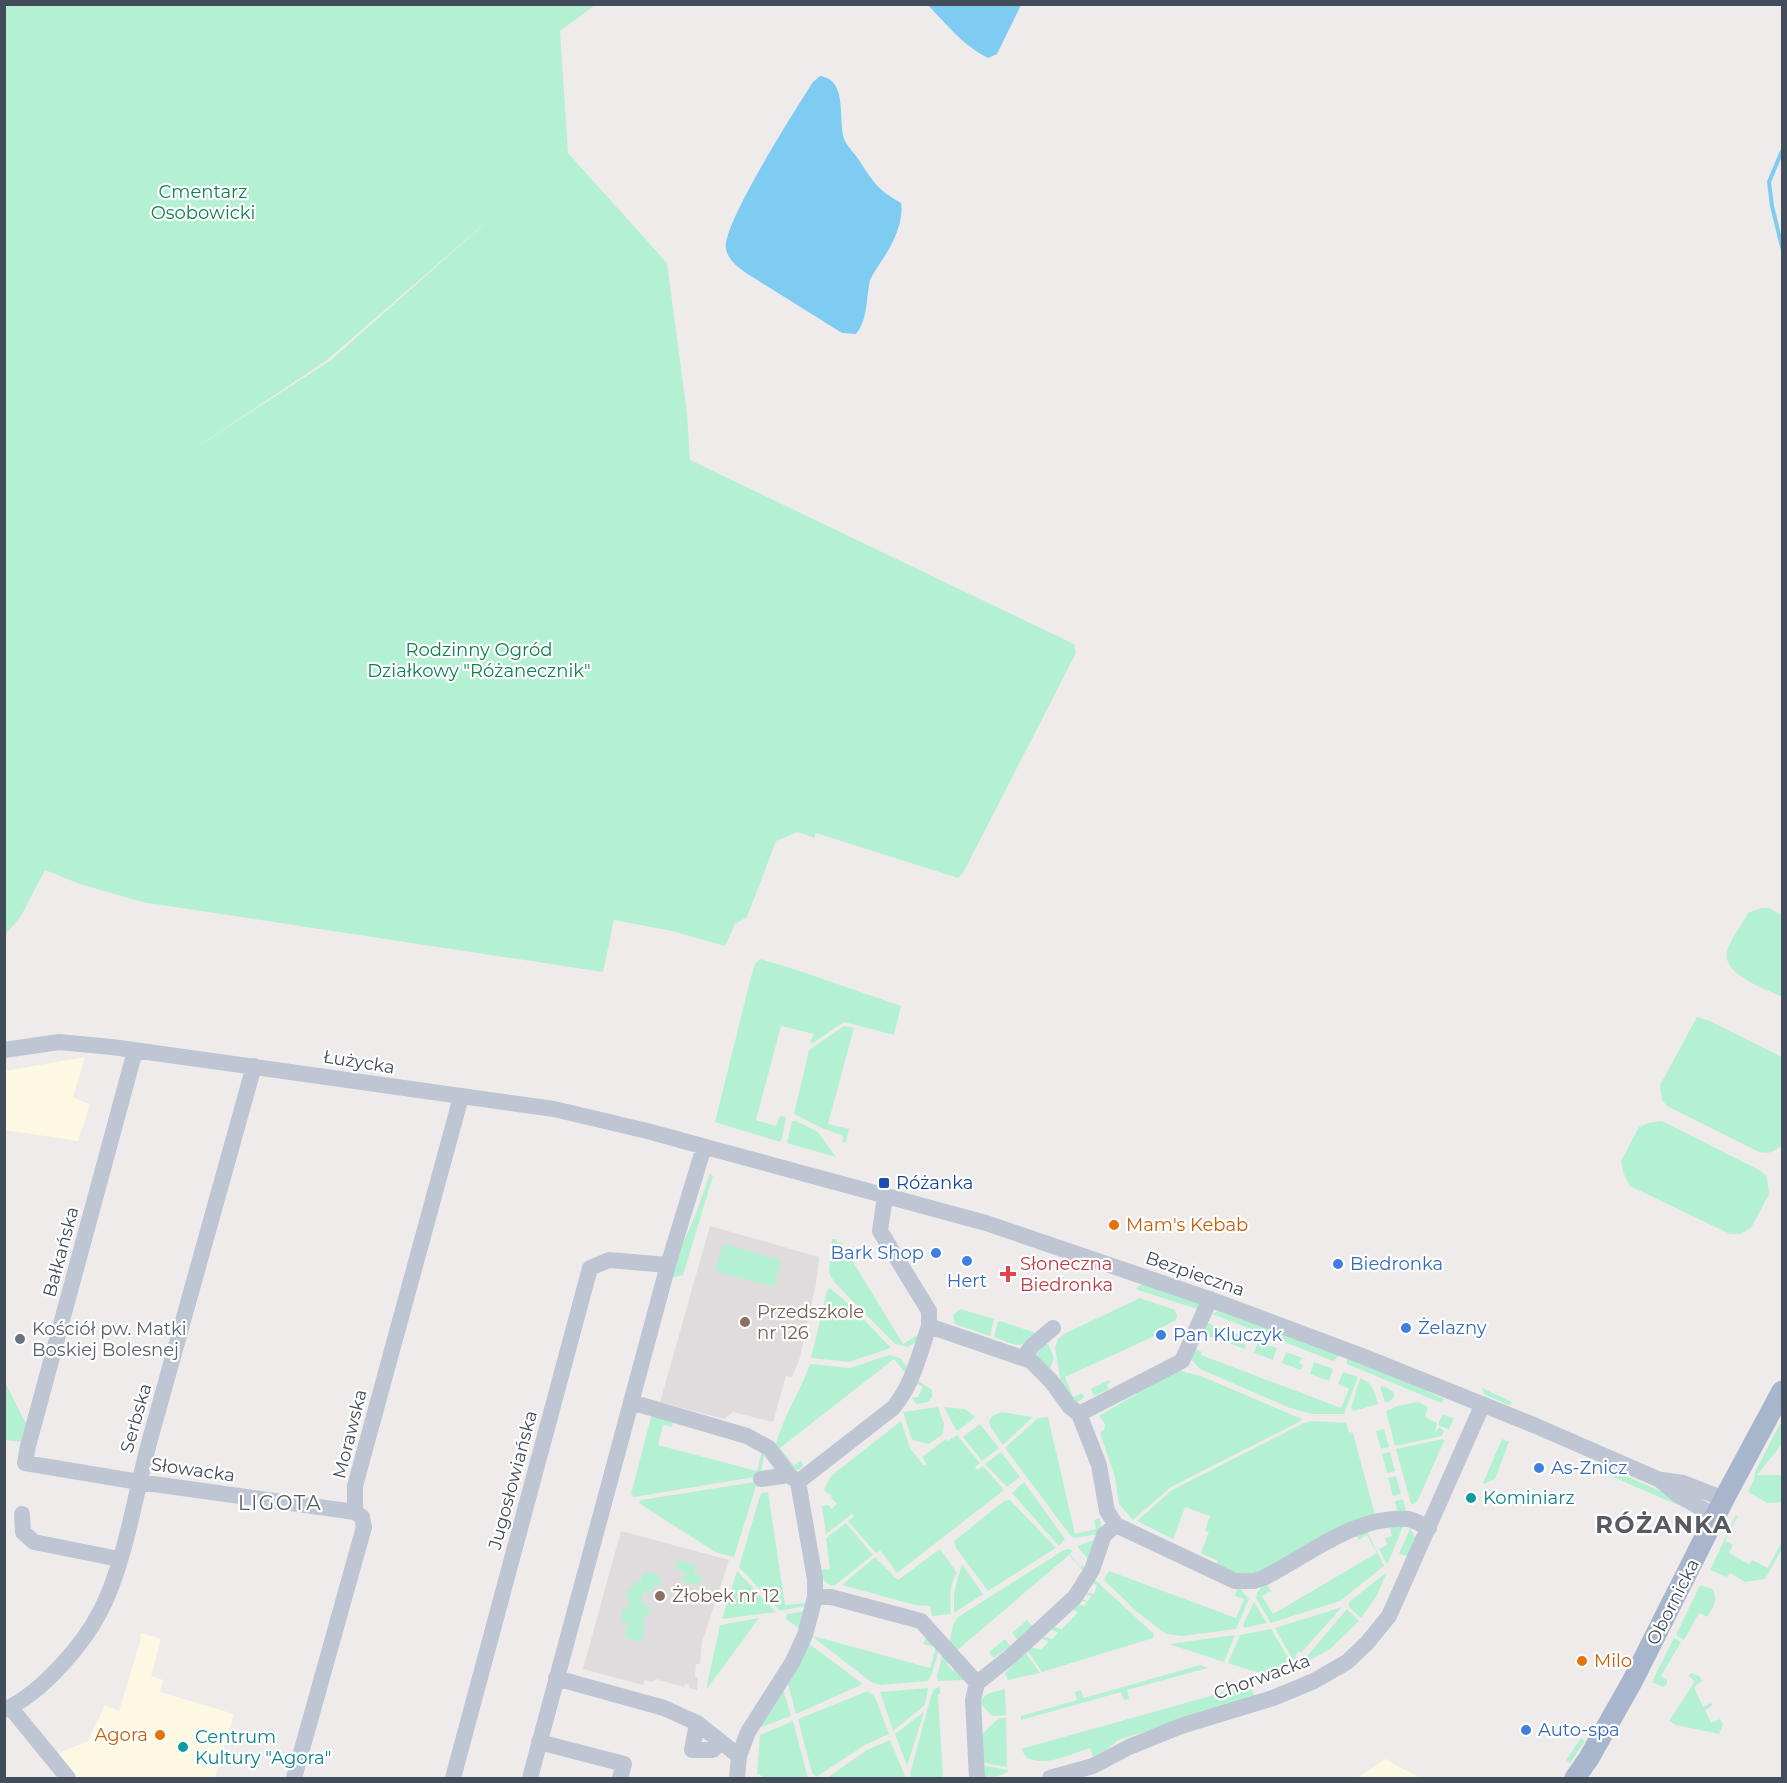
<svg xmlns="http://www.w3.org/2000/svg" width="1787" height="1783" viewBox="0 0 1787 1783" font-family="Montserrat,sans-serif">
<rect width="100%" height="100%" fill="#efebeb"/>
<!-- commercial -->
<path fill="#fdf8e1" d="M85,1057L73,1097L90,1105L78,1141L5,1130V1071Z
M141,1633L161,1639L151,1676L163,1680L160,1692L234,1714L215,1778H74L61,1762L59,1753L88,1741L105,1705L119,1711L140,1642Z
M1385,1759L1420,1778H1357Z"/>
<!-- education -->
<path fill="#e0dcdd" d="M710,1226L819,1257L816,1284L799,1361L792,1377L786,1376L773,1422L733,1412L724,1419L660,1402Z
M621,1531L729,1560L702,1642L700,1664H696L695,1677H698L697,1690L689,1688L690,1685L685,1684L684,1687L656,1679L653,1682L645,1680L643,1685L583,1669Z"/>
<!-- green -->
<path fill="#b4f1d3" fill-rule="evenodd" d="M5,4L595,5L560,31L568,153L667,263L687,414L690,460L1074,644L1076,653L963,873L958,878L816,833L814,838L798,832L776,841L747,917L735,924L725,946L672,931L614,920L603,972L142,902L80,884L45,870L21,916L5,935ZM499,211L331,360L191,451L327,360Z
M1762,908H1769L1782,915V997C1766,989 1722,975 1727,952C1730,939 1742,925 1748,913Z
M760,959L797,970L901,1006L894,1035L844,1022L813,1043L810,1042L814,1034L781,1026L756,1120L776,1126L780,1116L786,1117L782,1138L780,1142L715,1122L751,977L755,964Z
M1697,1017L1710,1021L1782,1057V1145C1774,1152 1769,1154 1759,1152L1667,1106L1662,1100L1660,1085Z
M844,1026L854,1028L828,1124L849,1129L846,1142H842L843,1136L822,1128L794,1114L809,1050Z
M792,1121H796L818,1132L836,1157L787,1143Z
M1662,1121L1761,1171L1767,1177L1769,1194L1751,1228L1740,1234H1730L1630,1186L1623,1172L1621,1161L1639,1127L1648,1123Z
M710,1173L713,1176L683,1275L672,1278L681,1248L697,1211Z
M832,1239H836L838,1243L841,1242L903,1344L921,1333L916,1342L908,1347L895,1344L835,1283L829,1273Z
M723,1244L781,1260L774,1287L715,1271Z
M1143,1284L1199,1302L1200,1310L1138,1290L1136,1288Z
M830,1288L851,1306L891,1348L849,1362L811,1358L827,1291Z
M1140,1298L1175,1310L1177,1316L1176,1320L1157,1330L1159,1334L1065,1377L1073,1397L1082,1393L1084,1397L1077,1403L1061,1384L1055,1347L1058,1339L1066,1333Z
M960,1309L994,1319L990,1336L955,1324L953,1315Z
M1219,1310L1339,1353V1356L1333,1361L1212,1314Z
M1000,1321L1036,1333C1022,1352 1013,1344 994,1337L998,1322Z
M1207,1323L1221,1328L1217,1339L1201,1334Z
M1230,1331L1249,1338H1244L1242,1343L1246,1345L1245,1349L1226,1342Z
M1258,1342L1277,1348L1273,1360L1254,1353Z
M1048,1344L1054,1358L1050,1369L1036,1355L1044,1345Z
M1194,1348L1202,1352L1201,1355L1341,1408L1349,1389L1338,1384L1343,1372L1358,1377L1344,1414H1312L1290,1408L1200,1369L1188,1356Z
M1286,1352L1305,1359H1301L1299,1363L1303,1365L1301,1370L1282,1363Z
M889,1355L900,1358L909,1369L908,1376L894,1359L780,1448L794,1466L801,1460L803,1467L798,1470H794L776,1444C784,1415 800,1392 810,1364L850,1368Z
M1347,1359L1379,1369L1444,1399L1441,1403L1347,1364Z
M1314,1362L1333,1369L1329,1381L1310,1374Z
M1177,1370L1201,1376L1302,1419L1301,1421L1171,1487L1133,1520L1119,1504L1115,1477L1100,1433L1104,1430L1105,1424L1099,1416Z
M1360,1378C1372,1382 1375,1392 1378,1404L1354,1411L1351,1408Z
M4,1380L26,1424L22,1442L5,1440Z
M917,1380L932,1390V1397L928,1402L916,1404L912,1398L918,1397L923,1387L915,1383Z
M1109,1380L1110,1383L1107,1384L1109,1389L1094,1396L1091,1389Z
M1384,1386L1394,1392V1397L1389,1402H1385L1380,1387Z
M1482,1388L1510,1401L1513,1403L1508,1405L1484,1394Z
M1418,1402L1428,1407L1425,1417L1437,1423L1435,1433L1439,1427L1444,1431L1442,1436L1395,1446L1386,1411L1397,1406Z
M938,1407L944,1424L943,1434L929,1444L912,1440L903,1412Z
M944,1407L965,1409L975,1417L959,1430H956Z
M1002,1412L1033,1417L1003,1445L991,1428L989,1422L992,1416Z
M652,1413L674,1418L672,1427L663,1425L658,1445L757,1471L762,1451L749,1447L750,1442L765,1452L761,1471L755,1477L634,1497L631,1494Z
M1443,1415L1454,1418L1449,1429L1439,1426V1422Z
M1048,1417L1075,1534L1096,1529L1094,1520L1100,1518L1101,1528L1098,1534L1074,1538L1070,1535L1005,1448L1038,1418Z
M1782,1420V1444L1757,1475H1782V1502L1767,1503L1748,1492L1754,1480L1755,1472Z
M901,1421L910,1448L924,1466L927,1464L922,1457L946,1439L948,1441L957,1435L980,1463L975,1467L977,1470L983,1466L1004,1490L897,1573L880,1550L876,1553L848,1521L854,1517L852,1514L826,1534L822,1506L828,1505L832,1509L837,1503L831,1498L832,1496L824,1490L831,1476Z
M1313,1421L1346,1423L1349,1432L1353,1433L1375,1515L1397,1510L1395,1501L1403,1499L1406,1511L1248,1576L1214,1569L1218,1561L1201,1553L1209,1532L1205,1531L1210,1516L1185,1507L1173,1539L1137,1521L1172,1490L1304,1423Z
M980,1424L999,1448L982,1461L963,1437Z
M1384,1429L1389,1447L1381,1449L1376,1431Z
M1443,1439L1444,1441L1418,1500L1414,1504H1411L1396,1449Z
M1502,1439L1509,1442L1495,1479L1484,1484L1483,1483Z
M1001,1452L1020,1477L1007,1487L985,1464Z
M1390,1452L1395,1471L1387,1473L1382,1454Z
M1607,1468L1681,1500L1678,1505L1606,1474Z
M1396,1476L1401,1494L1393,1496L1388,1478Z
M755,1482L757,1483L734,1557L715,1552L639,1503L641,1500Z
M1024,1482L1065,1539L1059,1546L1012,1493Z
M768,1492L785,1605L806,1603L805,1606L780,1611L739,1567L760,1496L761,1493Z
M1010,1500L1056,1548L988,1591L956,1548L954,1541L1004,1501Z
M1736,1515L1738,1516L1725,1541L1733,1545L1729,1553L1749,1564L1752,1560L1768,1568L1782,1541V1549L1765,1579L1745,1582L1730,1573L1727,1577L1710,1570Z
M846,1523L873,1555L834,1586C824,1584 823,1580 821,1570L830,1569L826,1538Z
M1404,1524L1388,1563H1386L1379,1549L1387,1545L1385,1538L1392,1536L1389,1525Z
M1410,1528L1415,1538L1409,1556L1399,1554Z
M1366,1529L1384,1566L1340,1601L1271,1623L1256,1598L1257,1593L1265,1582L1271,1591L1262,1596L1273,1614L1377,1553L1367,1535L1359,1540L1355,1533Z
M1098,1539L1090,1562L1077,1546Z
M940,1549L957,1573C949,1583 950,1601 951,1614L932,1616L930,1606L915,1605L842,1585L875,1557L898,1580Z
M1069,1549L1073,1551L1070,1554L1080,1567L1083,1565L1087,1569L1079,1583L1077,1578L1083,1571L1069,1555L955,1652L949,1645L953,1625L958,1617L1064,1550Z
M678,1560L696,1565L694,1574L702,1577L699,1586L682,1581L685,1572L675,1569Z
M962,1564L983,1594L954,1613V1593Z
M644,1571L662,1576L659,1587L654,1586L652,1593L644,1592L641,1604L651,1607L648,1616L645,1615L642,1626L646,1627L641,1642L625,1637L628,1623L621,1620L623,1609L627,1610L629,1601L626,1600L629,1587L633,1588L635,1580L641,1582Z
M737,1571L776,1612L722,1619Z
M1109,1571L1236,1618L1244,1599L1235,1596L1238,1586L1249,1599L1236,1629L1182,1636L1166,1634L1136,1611L1104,1580Z
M1387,1572L1376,1597L1361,1618L1349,1607V1602Z
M1093,1578L1154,1634L1153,1638L1042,1672L1027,1650L1031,1647L1041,1650L1049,1641L1039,1638L1042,1636L1052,1639L1058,1633L1049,1628L1052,1626L1062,1629L1078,1612L1069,1608L1074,1603L1084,1606L1087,1602L1077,1600L1079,1598L1088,1601L1092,1596L1083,1593L1084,1592L1094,1594L1097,1585L1090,1582Z
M1700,1585L1712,1589C1719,1600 1713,1607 1707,1617L1699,1613L1684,1640L1676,1635Z
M1254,1602L1267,1623L1244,1628L1243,1625Z
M1342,1607L1301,1653L1299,1651L1295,1656L1297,1658L1293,1660L1275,1628Z
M1347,1609L1359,1621L1330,1649L1298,1667Z
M804,1611L800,1629L786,1619L787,1614Z
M759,1618L706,1690L720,1625Z
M1027,1620L1032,1626L1017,1639L1012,1633Z
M1271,1629L1290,1661L1289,1664C1267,1681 1252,1670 1228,1663L1240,1635Z
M1235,1635L1224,1662L1169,1644Z
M813,1636L930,1668L936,1647L923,1644L927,1636L940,1647L932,1673L928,1681L880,1685L871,1682L813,1637Z
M1674,1638L1681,1642L1661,1676L1667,1680V1684L1663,1687L1652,1682Z
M1005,1639L1010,1646L994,1658L989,1652Z
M808,1643L863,1684L796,1714L788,1684Z
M943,1653L951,1661L947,1664L953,1671L957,1667L967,1680L938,1681L937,1675Z
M1026,1653L1040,1673L1008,1680L1005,1674L1007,1671Z
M1200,1665L1208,1668L1127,1690L1129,1699L1124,1700L1121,1692L1021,1720V1716L1077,1700L1075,1692L1081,1690L1084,1698Z
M1691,1673L1699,1676L1702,1681L1694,1687L1703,1707L1711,1703L1713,1705L1705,1710L1711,1723L1720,1719L1723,1724L1719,1734L1676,1725L1669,1721L1695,1681L1688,1676Z
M1246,1686L1251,1689L1255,1697L1118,1740L1094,1760L1090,1748C1071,1754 1046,1767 1027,1758L1021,1749Z
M940,1687V1694L938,1695L943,1778H912L910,1774L931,1696L934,1689Z
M928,1688L925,1705L893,1731L880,1692Z
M783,1689L791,1716L759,1728Z
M1005,1689L1006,1715L992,1716L979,1702L987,1694Z
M868,1691L875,1697L889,1734L865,1745L816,1777L812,1773L798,1719Z
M924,1712L907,1766L895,1734Z
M999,1718H1006L1007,1767L980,1762V1736Z
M793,1721L808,1778H765L757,1773L760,1735Z
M1581,1738L1585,1741L1570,1763L1566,1760Z
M890,1740L906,1778H827L867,1750Z
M981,1765L1008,1770V1772L993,1778H981Z"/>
<!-- water -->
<path fill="#7eccf1" d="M928,5H1021L997,54L988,58C965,47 945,23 928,5Z
M820,76C849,80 837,121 845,141C848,147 855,154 859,160C873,182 878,190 901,203C904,221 893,245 882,260C878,267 873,273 870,280C866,298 868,320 856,334L842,333L746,273C738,267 728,260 726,249C721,226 797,107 813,82Z"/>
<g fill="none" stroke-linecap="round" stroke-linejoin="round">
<!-- stream -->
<path stroke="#7eccf1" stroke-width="4" d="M1782,247L1772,206L1769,182L1782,151"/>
<!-- minor -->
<path stroke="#bdc6d2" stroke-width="16" d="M4,1050L59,1042L112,1047L554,1109L647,1131L986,1223L1215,1301L1362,1356L1536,1426L1660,1480L1678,1495L1715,1516
M135,1051L28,1446L25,1463L139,1482L355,1512
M885,1197L880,1231L929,1311V1326
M1023,1358L1032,1346L1053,1328
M631,1402L747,1436L769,1448L789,1475L798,1482
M1079,1414L1099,1465L1107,1511L1116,1525
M761,1479L789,1475
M1662,1480L1683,1483L1724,1499
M22,1514L23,1532L34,1542L119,1559
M815,1597H831L921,1621L977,1683L973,1700L977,1778
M556,1678L664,1708L697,1723L739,1756
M977,1683L1010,1657L1075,1597L1092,1570L1104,1535L1116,1525L1235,1581H1254L1263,1578C1308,1556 1354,1515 1408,1519C1415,1520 1422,1525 1429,1528
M10,1707L68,1778
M4,1710C41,1694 84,1644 101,1610C125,1563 135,1495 149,1443C184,1318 219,1192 254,1066
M697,1723L692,1750H713L720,1742
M539,1742L624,1764L620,1778
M294,1778L364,1527L362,1517L355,1512V1486L461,1097
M453,1778L590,1268L609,1260L668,1265
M530,1778L668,1265L704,1147
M737,1778L739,1756L748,1732L792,1663L805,1635L815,1597V1579L798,1482L893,1408C913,1384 919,1355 929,1326L1031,1361L1051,1381L1070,1407L1079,1414L1182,1361L1210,1299
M1050,1778L1093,1766L1129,1747L1181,1726L1273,1698L1314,1681L1347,1662L1367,1643L1389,1616L1482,1406"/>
<!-- major -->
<path stroke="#a8b6cd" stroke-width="21" d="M1575,1778L1589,1758L1633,1680L1724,1499L1782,1391"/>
</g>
<!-- markers -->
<rect fill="#1a4fb4" stroke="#fff" stroke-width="2" x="878" y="1177" width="12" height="12" rx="3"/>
<g fill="#e8710a" stroke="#fff" stroke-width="2">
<circle cx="1114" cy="1225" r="6"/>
<circle cx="1582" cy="1661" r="6"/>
<circle cx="160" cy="1735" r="6"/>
</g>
<g fill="#3f7fe0" stroke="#fff" stroke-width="2">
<circle cx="936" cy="1253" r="6"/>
<circle cx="967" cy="1261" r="6"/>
<circle cx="1338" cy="1264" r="6"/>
<circle cx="1406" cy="1328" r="6"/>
<circle cx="1161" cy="1335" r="6"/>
<circle cx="1539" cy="1468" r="6"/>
<circle cx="1526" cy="1730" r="6"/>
</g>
<path fill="#e0444e" stroke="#fff" stroke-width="2" d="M1005 1265h6v6h6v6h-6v6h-6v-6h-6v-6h6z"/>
<g fill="#8d6e63" stroke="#fff" stroke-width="2">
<circle cx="745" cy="1322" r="6"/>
<circle cx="660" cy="1596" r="6"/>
</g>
<circle fill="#6b7280" stroke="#fff" stroke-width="2" cx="20" cy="1339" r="6"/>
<g fill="#0f9aa8" stroke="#fff" stroke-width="2">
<circle cx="1471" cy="1498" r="6"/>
<circle cx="183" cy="1747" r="6"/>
</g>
<g text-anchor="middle" stroke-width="4.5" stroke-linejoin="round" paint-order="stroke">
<!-- park labels -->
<g font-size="18" fill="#107f54" stroke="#fff">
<text x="203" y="198">Cmentarz<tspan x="203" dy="21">Osobowicki</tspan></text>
<text x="479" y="656">Rodzinny Ogród<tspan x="479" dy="21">Działkowy "Różanecznik"</tspan></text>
</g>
<!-- street labels -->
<g font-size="18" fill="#434c5a" stroke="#fff">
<text transform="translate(359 1062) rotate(9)" y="6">Łużycka</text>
<text transform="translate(61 1252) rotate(-75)" y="6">Bałkańska</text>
<text transform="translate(1195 1274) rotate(19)" y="6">Bezpieczna</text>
<text transform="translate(136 1418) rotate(-74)" y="6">Serbska</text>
<text transform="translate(350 1434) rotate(-76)" y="6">Morawska</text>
<text transform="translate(193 1470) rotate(8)" y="6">Słowacka</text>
<text transform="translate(513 1480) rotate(-75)" y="6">Jugosłowiańska</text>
<text transform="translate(1673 1602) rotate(-63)" y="6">Obornicka</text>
<text transform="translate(1262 1677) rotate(-20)" y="6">Chorwacka</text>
</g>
<!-- transit labels -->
<g font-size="18" fill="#164399" stroke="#fff" text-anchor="start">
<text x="896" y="1189">Różanka</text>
</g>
<!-- food labels -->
<g font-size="18" fill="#c56008" stroke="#fff" text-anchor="start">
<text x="1126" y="1231">Mam's Kebab</text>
<text x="1594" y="1667">Milo</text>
<text x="148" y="1741" text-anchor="end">Agora</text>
</g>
<!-- shop labels -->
<g font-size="18" fill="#366cbe" stroke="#fff" text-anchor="start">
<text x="924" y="1259" text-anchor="end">Bark Shop</text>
<text x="1350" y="1270">Biedronka</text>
<text x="967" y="1287" text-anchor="middle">Hert</text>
<text x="1418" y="1334">Żelazny</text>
<text x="1173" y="1341">Pan Kluczyk</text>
<text x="1551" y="1474">As-Znicz</text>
<text x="1538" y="1736">Auto-spa</text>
</g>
<!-- health labels -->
<g font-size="18" fill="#be3a42" stroke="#fff" text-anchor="start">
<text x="1020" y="1270">Słoneczna<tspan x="1020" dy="21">Biedronka</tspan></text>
</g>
<!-- education labels -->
<g font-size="18" fill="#785e54" stroke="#fff" text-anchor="start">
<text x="757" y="1318">Przedszkole<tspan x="757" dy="21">nr 126</tspan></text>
<text x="672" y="1602">Żłobek nr 12</text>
</g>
<!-- worship labels -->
<g font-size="18" fill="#5b616d" stroke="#fff" text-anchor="start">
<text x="32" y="1335">Kościół pw. Matki<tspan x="32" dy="21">Boskiej Bolesnej</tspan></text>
</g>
<!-- culture labels -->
<g font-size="18" fill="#0d838f" stroke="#fff" text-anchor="start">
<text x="1483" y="1504">Kominiarz</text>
<text x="195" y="1743">Centrum<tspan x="195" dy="21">Kultury "Agora"</tspan></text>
</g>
<!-- neighbourhood labels -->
<g font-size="20" letter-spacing="1.5" fill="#585b61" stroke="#fff">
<text x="280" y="1510">LIGOTA</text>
</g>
<!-- district labels -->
<g font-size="24" font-weight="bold" letter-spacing="1.5" fill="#585b61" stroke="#fff">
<text x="1664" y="1533">RÓŻANKA</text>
</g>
</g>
<!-- border -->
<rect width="1787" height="1783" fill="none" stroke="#434c5a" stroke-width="12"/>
</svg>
